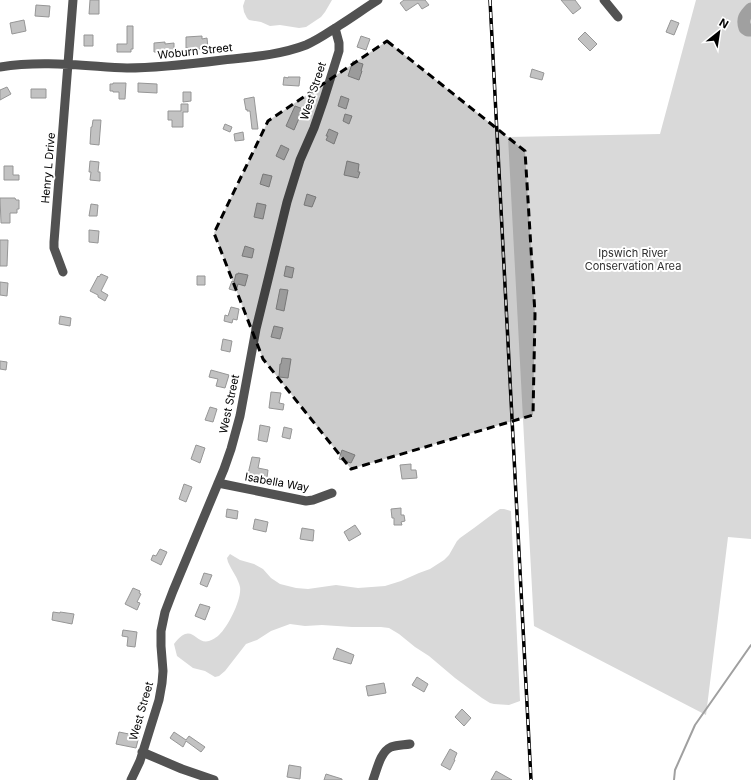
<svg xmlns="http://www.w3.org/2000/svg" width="751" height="780" viewBox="0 0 751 780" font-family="Inter,sans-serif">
<rect width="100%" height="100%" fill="#fff"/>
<!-- green -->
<path fill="#d9d9d9" d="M245,0H332L325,12L321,17L306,27L299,28L280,25L270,26L261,22L249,20L247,18L244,12L243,6Z
M696,0H751V539L728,537L706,715L534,626L508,137L660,134Z
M500,509H504L511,511L520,701L509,705L494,704L490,703L482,698L455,678L429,656L415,647L399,634L389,628L381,627H352L322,625L305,626L290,624L271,631L257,640L246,644L225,671L219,676L215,677L205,671L193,668L177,656L174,644C192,620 195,645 209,641C212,640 217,637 219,635C228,627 242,599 240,587C239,580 231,569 228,562L227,558L230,554L240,560L254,564L263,569L271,578L280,584L296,588L308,589L336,585L358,588L385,586L401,581L419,573L430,569L444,560L449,555L457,541L460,538L474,528L494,513Z"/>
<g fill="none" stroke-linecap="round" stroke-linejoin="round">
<!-- stream -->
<path stroke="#a0a0a0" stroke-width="2" d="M674,780L675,770L695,725L751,645"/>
<!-- river -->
<path stroke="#a0a0a0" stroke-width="13" d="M751,9C745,15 742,19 745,28L748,30H751"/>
</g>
<!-- building -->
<path fill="#c2c2c2" stroke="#969696" d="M90,0H99V14H89Z
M404,0H425L429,5L422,9L418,3L406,11L400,3Z
M561,0H575L581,8L573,14Z
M36,5L50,6L49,17L35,16Z
M24,20L26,31L12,34L10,23Z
M671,20L679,23L674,35L666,32Z
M127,26H133V49H131V52H117V44H127Z
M585,32L597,44L590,51L578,39Z
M84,35H93V46H84Z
M202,36V39L207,38L208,48L199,49L198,48H186V37Z
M361,36L370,39L366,50L357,47Z
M165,42V44L174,43V51L154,52V43Z
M353,61L363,64L361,71H362L359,80L348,76Z
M532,69L544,73L542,80L530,77Z
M284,77L288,78V77H300L299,86L283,85Z
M113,83H126L125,99H119V92H113V91H110V84H113Z
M138,83L157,84V93L138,92Z
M7,87L11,94L0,100V90Z
M31,89H46V98H31Z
M183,92H191V101L183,102Z
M341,96L349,99L346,109L338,106Z
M254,97L258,129H252L250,111H247V109L246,110L244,99Z
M181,104H188V112H183V127H172V120H168V111H181Z
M295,106L303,109L294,130L286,126Z
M345,114L352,116L349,124L343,121Z
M93,120H101L99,145L90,144L91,127H92Z
M225,124L232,127L230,132L223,129Z
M329,129L338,133L334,144L326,140L328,136H326Z
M243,132L244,140L235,141L234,134Z
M281,145L289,149L284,160L276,156Z
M90,161L99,162L98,172H100V181L90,180L91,172H89Z
M347,161L359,164L358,172H360L358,178L344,175Z
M4,166H13V175H19V180H4Z
M263,174L272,176L269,187L260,184Z
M307,194L316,197L312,207L304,205Z
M0,198H15L16,200H19V209H17V213H10V223H1Z
M257,203L266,205L263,219L254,217Z
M91,204L98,205L97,216H89Z
M89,230L99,231L98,243L89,242Z
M0,240H8L7,266H0Z
M245,246L254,249L252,258L242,256Z
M286,266L294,268L292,278L284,276Z
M238,273L248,275L245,286L238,284L236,291L229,289L232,281L234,282L236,274H238Z
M101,274L108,277L101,291L108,295L105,301L98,297V295L90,291L98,276L99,277Z
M197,276H205V285H197Z
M0,282L8,283L7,296L0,295Z
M280,289L288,290L284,311L276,309Z
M231,307L239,309L237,320L233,319L232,323L224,321L225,315L228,316Z
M60,316L71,318L70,326L59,324Z
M274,326L283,328L280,339L271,337Z
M223,339L232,341L230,352L221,350Z
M282,358L291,359L288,378L279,377L280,364H281Z
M0,361L7,362L6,370L0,369Z
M211,370L229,375L225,388L216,386L218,379L209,377Z
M271,392L281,393L279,403L284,404L283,410L269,408Z
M210,407L217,409L213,422L205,420Z
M260,425L270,427L267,442L258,440Z
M284,427L292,429L290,439L282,437Z
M196,445L205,448L200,463L191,459Z
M342,450L355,455L351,463L339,459Z
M252,457L260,458L258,468L268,470L267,478L248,474Z
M411,464V470H416L417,478L402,479L400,465Z
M184,484L192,487L186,502L179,499Z
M401,508V515H404L405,521L401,522L402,525H394V518H392L391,509Z
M227,509L238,511L237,519L226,517Z
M255,519L268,522L266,532L253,529Z
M355,525L361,534L349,541L344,532Z
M302,528L314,530L313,541L300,539Z
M160,549L167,552L161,565L151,560L153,555L156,556Z
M204,573L212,575L207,587L200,584Z
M133,588L140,591L139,593L141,594L137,602L140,603L137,610L125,604Z
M200,604L210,607L205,620L195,616Z
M53,612L60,613V612L74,614L72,624L52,620Z
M123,630L137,632L135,647L127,646L128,637L122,636Z
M337,648L354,655L351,664L333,659Z
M417,677L428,684L424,692L412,685Z
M384,683L386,693L368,696L366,686Z
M462,709L471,718L464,726L455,717Z
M119,732L139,736L136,748L116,744Z
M174,732L186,740L189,736L205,747L201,752L186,741L183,747L170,738Z
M450,749L457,753L454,760H455L450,770L441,765Z
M289,765L301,767L300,779L287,777Z
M496,771L512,780H491Z
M326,774L342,779V780H324Z"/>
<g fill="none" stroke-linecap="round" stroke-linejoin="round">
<!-- minor -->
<path stroke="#525252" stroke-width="9" d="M604,0L618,17
M0,67C42,60 85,66 127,68C159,68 191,64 223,60C251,57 280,55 306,45C318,40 329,32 340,25C353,17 365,8 378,0
M63,272L54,248V242L73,0
M218,483L306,501L313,500L332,493
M142,752L182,769L214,780
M131,780L140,761L159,700L162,683L163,671L161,646V631L165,612L173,591L224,469L231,449L240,416L256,329L287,202L300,160L314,128L324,99L339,51V43L335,28
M373,780C377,770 380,752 391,747C397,745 404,745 410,744"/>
<!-- rail casing -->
<g stroke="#000" stroke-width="3.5">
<path id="rail" d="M490,0L531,780"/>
</g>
<!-- rail -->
<use href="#rail" stroke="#fff" stroke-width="2" stroke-dasharray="6" stroke-linecap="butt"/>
</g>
<!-- marked area -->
<path fill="#000" fill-opacity="0.2" stroke="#000" stroke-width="3" stroke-dasharray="8 5" stroke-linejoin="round" d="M387,41L525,151L535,314L533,415L351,469L263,359L214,233L268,121Z"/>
<g text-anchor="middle" stroke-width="4" stroke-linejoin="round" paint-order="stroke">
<!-- street labels -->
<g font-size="11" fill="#000" stroke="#fff">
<text transform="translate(195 51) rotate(-6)" y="4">Woburn Street</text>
<text transform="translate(313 91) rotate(-72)" y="4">West Street</text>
<text transform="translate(48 168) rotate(-85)" y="4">Henry L Drive</text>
<text transform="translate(229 404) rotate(-78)" y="4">West Street</text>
<text transform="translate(277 482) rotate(10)" y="4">Isabella Way</text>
<text transform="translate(141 711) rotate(-74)" y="4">West Street</text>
</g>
<!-- park labels -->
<g font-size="11" fill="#303030" stroke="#fff">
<text x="633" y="257">Ipswich River<tspan x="633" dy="13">Conservation Area</tspan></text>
</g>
</g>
<!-- north arrow -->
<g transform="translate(719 32) rotate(30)" stroke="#ffffff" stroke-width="3" paint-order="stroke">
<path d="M0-3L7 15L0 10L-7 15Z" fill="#000000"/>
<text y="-6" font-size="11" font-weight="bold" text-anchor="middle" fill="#000000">N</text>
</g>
</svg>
